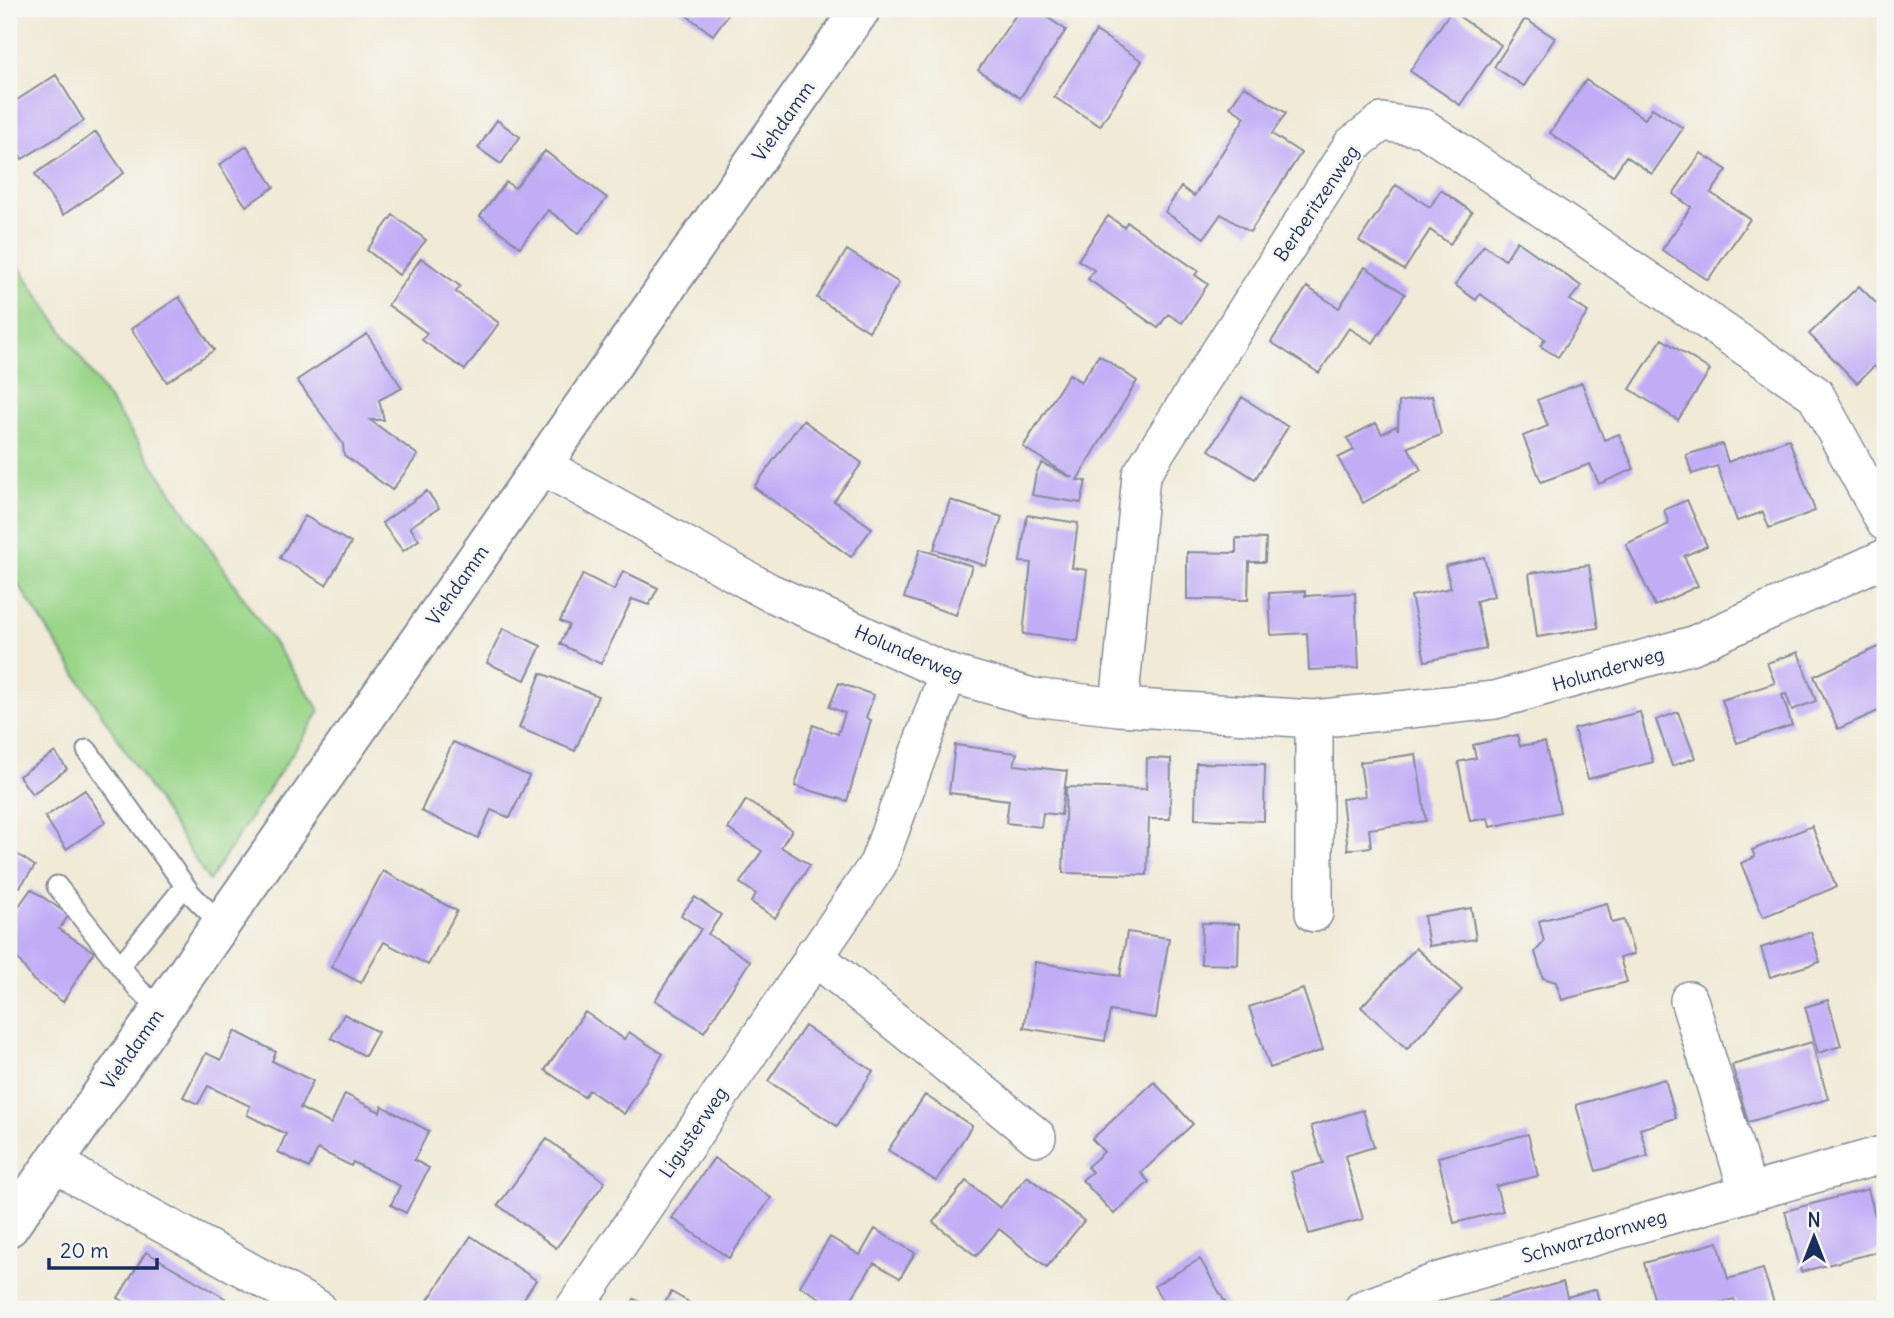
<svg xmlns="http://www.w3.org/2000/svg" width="1894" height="1318" viewBox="0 0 1894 1318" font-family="Delius,sans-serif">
<rect width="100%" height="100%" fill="#f6f6f2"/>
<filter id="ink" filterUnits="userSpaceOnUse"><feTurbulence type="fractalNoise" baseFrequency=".0143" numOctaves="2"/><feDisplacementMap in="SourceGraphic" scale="14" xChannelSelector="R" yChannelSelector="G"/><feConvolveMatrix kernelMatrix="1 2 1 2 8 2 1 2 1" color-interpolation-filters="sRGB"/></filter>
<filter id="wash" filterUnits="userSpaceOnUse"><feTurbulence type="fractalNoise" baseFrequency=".00686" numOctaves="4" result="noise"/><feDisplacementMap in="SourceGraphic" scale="28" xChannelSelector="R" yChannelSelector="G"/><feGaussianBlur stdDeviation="1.57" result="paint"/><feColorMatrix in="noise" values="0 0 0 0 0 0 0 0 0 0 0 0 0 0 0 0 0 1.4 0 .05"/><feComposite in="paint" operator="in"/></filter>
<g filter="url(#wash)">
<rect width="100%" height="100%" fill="#f0ead6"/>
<!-- green -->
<path fill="#9ad588" stroke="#5a8273" stroke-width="2" d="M9,252L320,711L209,881L9,570Z"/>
<g id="blocks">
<!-- building -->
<path fill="#c1adf6" d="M678,9H732L713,35Z
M1020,9H1035L1066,30L1020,98L978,70Z
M1451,11L1501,45L1460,105L1410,71Z
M1525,19L1555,38L1524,86L1494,67Z
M1096,31L1142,61L1100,126L1054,97Z
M56,75L84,121L22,159L9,137V105Z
M1586,80L1645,119L1652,108L1683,128L1652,174L1626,156L1613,176L1550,133Z
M1244,86L1286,113L1272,134L1301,153L1250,232L1221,214L1204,238L1165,212L1181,187L1194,196L1245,117L1230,107Z
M497,120L520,137L501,164L478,148Z
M96,132L124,173L63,215L35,174Z
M247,146L274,187L246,206L219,165Z
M545,151L607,198L579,233L548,210L520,247L480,216L506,182L515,188Z
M1701,153L1727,170L1711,193L1750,219L1708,280L1662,250L1691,207L1673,194Z
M1396,185L1430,207L1441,190L1472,212L1450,244L1430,230L1404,270L1359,241Z
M393,215L426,240L399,275L367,250Z
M1108,216L1124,227L1127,222L1198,271L1195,275L1208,284L1182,323L1168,314L1158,328L1088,279L1094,270L1078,260Z
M1517,241L1581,286L1570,300L1588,312L1558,357L1540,346L1545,339L1512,316L1480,294L1476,300L1455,285L1484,245L1505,260Z
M847,250L899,283L869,331L817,298Z
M421,258L460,286L456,292L499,323L465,370L422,340L427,333L388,305Z
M1365,267L1405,294L1373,343L1349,328L1319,373L1271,342L1307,287L1339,308Z
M1859,286L1885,312V366L1880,371L1874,366L1857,383L1809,334Z
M179,297L214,350L167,382L131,329Z
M367,334L402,388L379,400L384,420H370L418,455L392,490L344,455L343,444L297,380Z
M1662,339L1710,370L1678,420L1630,389Z
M1099,355L1137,381L1077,480L1086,481L1081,503L1032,495L1036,473L1042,463L1073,478L1023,447L1069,374L1081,382Z
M1582,383L1604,440L1619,434L1634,469L1599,484L1590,464L1541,482L1523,436L1548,426L1537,400Z
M1432,396L1441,435L1408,447L1421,470L1363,503L1338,458L1354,450L1347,438L1376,423L1382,434L1396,426L1398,430L1399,402Z
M1242,397L1288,427L1255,479L1209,450Z
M803,420L862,463L834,501L872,528L851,557L754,487Z
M1789,439L1815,511L1769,528L1763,512L1737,521L1717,466L1692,474L1686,455L1722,444L1728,462Z
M427,491L439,508L410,527L419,540L403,551L382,523Z
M950,500L1002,517L986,566L934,549Z
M1687,500L1707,546L1684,556L1698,586L1655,606L1626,544L1669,524L1664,510Z
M1027,515L1078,523L1072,568L1087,570L1078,641L1023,634L1031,563L1020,562Z
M305,516L351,543L326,585L280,558Z
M1236,538L1266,539L1265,562H1249L1248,600L1187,599V552L1236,553Z
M920,549L972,566L956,615L904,598Z
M1484,557L1494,596L1476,601L1486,649L1425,661L1411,596L1451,588L1445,566Z
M1589,565L1598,628L1537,637L1529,573Z
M623,571L658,588L649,605L632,599L601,664L560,644L569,625L560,621L583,574L614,590Z
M1305,591V596L1355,593L1359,668L1309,670L1307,633L1271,635L1269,593Z
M503,628L541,646L525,680L487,663Z
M1885,644V708L1838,729L1814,676Z
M1798,652L1816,701L1792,710L1786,694L1782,695L1792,725L1737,743L1722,700L1775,683L1767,663Z
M541,673L598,696L575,751L519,728Z
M839,683L874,695L866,718L871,720L847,801L795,786L813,725L838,734L845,713L829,707Z
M1640,712L1653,762L1588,779L1574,729Z
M1678,712L1695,758L1672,766L1656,720Z
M1517,735L1520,746L1545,742L1560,812L1490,827L1488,818L1470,821L1458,762L1476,758L1473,745Z
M453,742L529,776L510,818L491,810L478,838L421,811Z
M955,745L1017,753L1014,765L1067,771L1061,815L1043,813L1041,827L1006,823L1009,800L949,793Z
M55,752L67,769L32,794L19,776Z
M1416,754L1426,821L1369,829L1371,847L1348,850L1342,799L1365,796L1360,762Z
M1147,758L1171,759L1170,819H1149L1147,875L1063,873L1066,787L1146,789Z
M1196,763L1265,764L1264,821L1195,819Z
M85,790L106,822L66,849L45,817Z
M746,800L792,830L781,847L810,865L775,918L751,902L756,894L740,883L762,851L728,829Z
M1812,826L1836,887L1763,917L1741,863L1755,857L1752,850Z
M14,852L35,866L20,887L9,880V859Z
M383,871L457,911L428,965L384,942L361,983L331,967Z
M31,889L69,915L59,929L94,952L63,1002L33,980L9,946V920Z
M695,897L721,915L708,934L750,961L704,1032L655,1000L701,929L681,915Z
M1607,903L1612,923L1624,920L1634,954L1620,958L1627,982L1562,1000L1556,982L1543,978L1535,952L1544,942L1539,921Z
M1471,908L1476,939L1429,946L1424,916Z
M1202,923L1239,924L1238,965L1201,964Z
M1127,932L1169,938L1156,1018L1110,1011L1105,1041L1024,1028L1035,962L1120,976Z
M1811,932L1820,962L1770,977L1761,948Z
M1416,948L1462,990L1407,1049L1361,1007Z
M1303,989L1323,1050L1270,1068L1249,1007Z
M1828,1000L1841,1046L1818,1053L1805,1007Z
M585,1012L624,1039L629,1032L663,1054L624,1114L589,1090L584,1097L545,1070Z
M344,1014L378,1032L365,1056L331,1038Z
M805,1026L873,1071L837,1126L768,1081Z
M235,1031L276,1052L272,1061L313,1081L300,1108L331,1124L345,1094L380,1112L382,1106L429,1131L414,1160L429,1168L406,1213L391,1205L400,1186L353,1162L351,1166L318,1149L309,1168L278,1152L286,1134L247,1115L250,1106L208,1086L198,1104L183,1097L206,1053L221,1060Z
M1812,1042L1828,1099L1748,1122L1732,1065Z
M1665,1079L1676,1118L1640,1129L1648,1156L1596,1171L1576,1105Z
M1154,1082L1193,1124L1141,1173L1149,1182L1114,1214L1082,1180L1092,1172L1087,1167L1104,1152L1092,1139Z
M925,1095L972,1126L936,1181L888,1150Z
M1363,1110L1374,1147L1345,1156L1363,1219L1309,1234L1291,1172L1323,1163L1311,1126Z
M1528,1134L1538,1176L1496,1186L1503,1211L1454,1223L1438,1157Z
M547,1139L605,1182L556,1248L498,1205Z
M714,1158L771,1198L729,1258L672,1218Z
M1027,1176L1084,1221L1047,1267L999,1229L976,1256L933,1222L966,1181L1000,1208Z
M1868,1189L1884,1250L1801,1272L1785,1211Z
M875,1229L915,1253L900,1278L874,1263L845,1309H838L800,1286L830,1237L860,1255Z
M471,1236L536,1280L517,1309H442L428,1300Z
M1718,1242L1728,1279L1763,1269L1776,1309H1738L1734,1299L1697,1309H1657L1644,1263Z
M146,1252L225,1298L219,1309H137L118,1298Z
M1200,1259L1229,1309H1167L1154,1286Z
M1563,1282L1567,1297L1596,1289L1601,1309H1491L1489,1302Z
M671,1292L701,1309H661Z
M634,1299L654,1309H628Z"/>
</g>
</g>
<g filter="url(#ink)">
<use href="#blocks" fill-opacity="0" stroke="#868c9a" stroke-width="2"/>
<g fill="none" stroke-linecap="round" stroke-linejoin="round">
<!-- service casing -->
<g stroke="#868c9a" stroke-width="23">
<path id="service" d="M87,750L191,894L221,924
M57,886L139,990L161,1008
M120,966L185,886"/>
</g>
<!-- minor casing -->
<g stroke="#868c9a" stroke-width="40">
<path id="minor" d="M541,465L767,591L948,673L1032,697L1119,707L1314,719L1495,700L1693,645L1885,558
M1119,707L1141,475L1352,145L1382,122L1424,128L1815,394L1885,522
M1314,719V913
M813,955L1037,1137
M1689,1000L1748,1191
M54,1161L81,1179L318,1309
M574,1309L878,864L948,673
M1363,1309L1439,1281L1885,1154"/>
</g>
<!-- secondary casing -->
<g stroke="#868c9a" stroke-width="42">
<path id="secondary" d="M9,1227L861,9"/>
</g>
<!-- service -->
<use href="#service" stroke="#fff" stroke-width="19"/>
<!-- minor -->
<use href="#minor" stroke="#fff" stroke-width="37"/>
<!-- secondary -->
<use href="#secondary" stroke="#fff" stroke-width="38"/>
</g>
</g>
<g text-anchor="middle" stroke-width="5" stroke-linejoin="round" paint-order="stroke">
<!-- street labels -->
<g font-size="19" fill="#1b2f5e" stroke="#f6f6f2">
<text transform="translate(783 121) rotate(-55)" y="7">Viehdamm</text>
<text transform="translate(1316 203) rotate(-56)" y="7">Berberitzenweg</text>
<text transform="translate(457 585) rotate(-55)" y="7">Viehdamm</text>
<text transform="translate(909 653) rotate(23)" y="7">Holunderweg</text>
<text transform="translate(1608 669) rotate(-16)" y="7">Holunderweg</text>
<text transform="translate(132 1049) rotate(-55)" y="7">Viehdamm</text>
<text transform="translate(693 1132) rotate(-56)" y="7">Ligusterweg</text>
<text transform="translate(1594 1236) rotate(-16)" y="7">Schwarzdornweg</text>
</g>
</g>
<!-- margin -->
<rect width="1894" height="1318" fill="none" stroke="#f6f6f2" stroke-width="35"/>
<!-- north arrow -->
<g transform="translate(1814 1237)" stroke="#f6f6f2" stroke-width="5" paint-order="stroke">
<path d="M0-5L12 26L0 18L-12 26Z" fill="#1b2f5e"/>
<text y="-10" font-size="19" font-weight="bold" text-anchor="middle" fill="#1b2f5e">N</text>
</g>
<!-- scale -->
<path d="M49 1258v10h108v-10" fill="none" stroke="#1b2f5e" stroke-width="3.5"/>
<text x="60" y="1258" font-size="21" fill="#1b2f5e" stroke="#f6f6f2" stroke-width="5" paint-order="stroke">20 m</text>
</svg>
